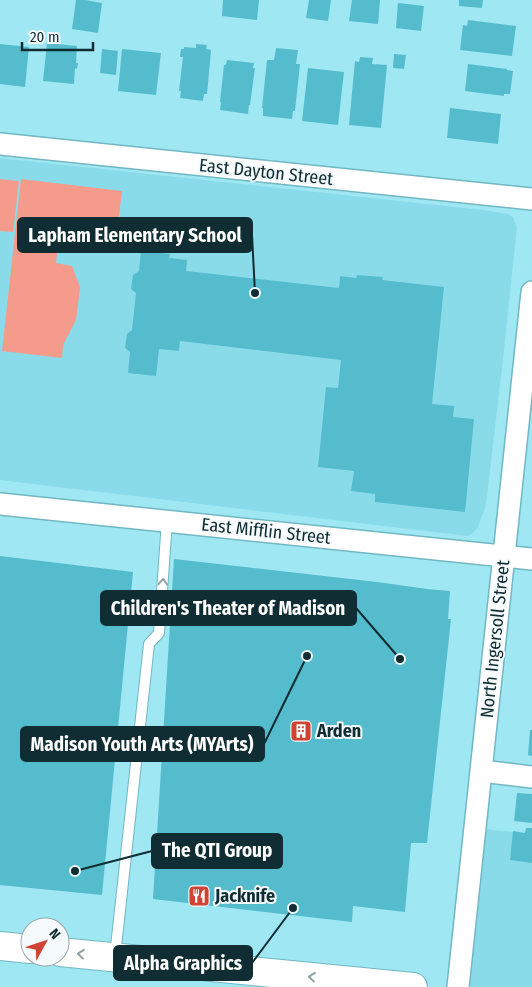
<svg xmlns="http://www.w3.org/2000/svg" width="532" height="987" viewBox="0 0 532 987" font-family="'Fira Sans Condensed',sans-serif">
<rect width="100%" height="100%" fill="#9fe7f3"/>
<!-- built -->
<path fill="#8adbea" d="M0,158L483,210L508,214L513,217L517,227L503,359L486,505L478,527L473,533L468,536L0,480Z
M474,828L532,834V987H458Z"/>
<!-- green -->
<path fill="#f59b8c" d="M0,179L19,181L13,232L0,231Z
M21,179L122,191L118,223L61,217L56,263L72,266L80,287L76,320L63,345L62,358L2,351Z"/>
<!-- building -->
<path fill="#55bccd" d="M76,0H85L102,3L98,33L72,29Z
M223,0H259L257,20L222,16Z
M309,0H331L328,21L306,18Z
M352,0H380L378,24L349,21Z
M459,0H483L482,8L459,6Z
M398,3L424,6L421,31L396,28Z
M468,20L516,26L512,56L460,50L463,25L467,26Z
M47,43L77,46L76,63H78L77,69L75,68L74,84L43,81Z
M0,44L29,47L25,87L0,84Z
M196,44L207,45L206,49L211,50L207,94H204L203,101L180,98L181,91H179L183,57H180L181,49H184V47L196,48Z
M276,48L298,50L296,64H300L295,111H293L292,119L263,116V108H262L267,60H274Z
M102,49L118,51L116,75L100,73Z
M122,49L161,53L156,95L118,91Z
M394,54L406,55L404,69L393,68Z
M360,57L373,58L372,64L387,65L381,128L349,125L355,61L359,62Z
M227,60L254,63L253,68H255L250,105H249L248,114L220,110L221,102H220L224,65H226Z
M468,64L507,69V70L513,71L510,94H504V96L465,91Z
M308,68L344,72L338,125L302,121Z
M450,108L501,114L498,144L447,138Z
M141,251L170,254L169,258L187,260L186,271L339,288L340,276L356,278L357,275L383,277L382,280L444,287L432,404L454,406L453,417L474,419L465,512L375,502V494L351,491L354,471L318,467L326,387L338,388L341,360L180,341L179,351L159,349L156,376L128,373L130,352L125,348L127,334L132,330L136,293L131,289L133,275L139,271Z
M0,556L133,572L102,895L0,885Z
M174,559L377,582L427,589L450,591L448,619H451L427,843H411L405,912L353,906L352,922L153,899Z
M530,730H532V756L528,755Z
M517,793L532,794V823L514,821Z
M526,828H532V863L510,860L513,831L525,833Z"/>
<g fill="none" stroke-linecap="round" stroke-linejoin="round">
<!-- lane casing -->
<g stroke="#71b7c4" stroke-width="12">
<path id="lane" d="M115,956L149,644L159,633L167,521"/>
</g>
<!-- street casing -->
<g stroke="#71b7c4" stroke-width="24">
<path id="street" d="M0,144L532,199
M0,504L532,559
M481,771L532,777
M458,987L532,292"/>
</g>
<!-- primary casing -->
<g stroke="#71b7c4" stroke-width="30">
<path id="primary" d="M0,946L30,949
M60,952L413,987"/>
</g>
<!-- lane -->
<use href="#lane" stroke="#fff" stroke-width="10"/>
<!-- street -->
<use href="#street" stroke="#fff" stroke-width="21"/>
<!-- primary -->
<use href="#primary" stroke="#fff" stroke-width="28"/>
</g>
<!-- one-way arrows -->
<defs><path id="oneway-chevron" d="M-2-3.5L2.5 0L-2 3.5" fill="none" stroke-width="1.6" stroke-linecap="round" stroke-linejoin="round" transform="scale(1.25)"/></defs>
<g stroke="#93a0a3">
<use href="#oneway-chevron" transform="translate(163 582) rotate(-86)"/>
<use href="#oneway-chevron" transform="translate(81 954) rotate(-174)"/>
<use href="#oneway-chevron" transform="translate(312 977) rotate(-174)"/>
</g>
<!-- icons -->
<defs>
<g id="building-square" transform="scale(1.125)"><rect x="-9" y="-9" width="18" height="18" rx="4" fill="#d04333" stroke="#f5fbfd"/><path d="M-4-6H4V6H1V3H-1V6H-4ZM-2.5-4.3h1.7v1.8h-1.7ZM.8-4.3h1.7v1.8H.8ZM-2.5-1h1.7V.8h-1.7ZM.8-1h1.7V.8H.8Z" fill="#fff"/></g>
<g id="restaurant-square" transform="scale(1.125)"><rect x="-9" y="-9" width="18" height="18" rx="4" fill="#d04333" stroke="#f5fbfd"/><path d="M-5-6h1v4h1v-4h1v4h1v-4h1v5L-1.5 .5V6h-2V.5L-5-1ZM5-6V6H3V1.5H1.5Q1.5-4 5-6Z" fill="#fff"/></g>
</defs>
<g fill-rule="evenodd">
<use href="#building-square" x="301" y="731"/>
<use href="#restaurant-square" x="199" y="896"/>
</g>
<g text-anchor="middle" stroke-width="4" stroke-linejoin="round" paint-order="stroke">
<!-- street labels -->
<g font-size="18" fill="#0f2d32" stroke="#f5fbfd">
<text transform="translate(266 172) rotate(6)" y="6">East Dayton Street</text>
<text transform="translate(266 531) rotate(6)" y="6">East Mifflin Street</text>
<text transform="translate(495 639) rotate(-84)" y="6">North Ingersoll Street</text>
</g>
<!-- poi labels -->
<g font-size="18" font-weight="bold" fill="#0f2d32" stroke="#f5fbfd" text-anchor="start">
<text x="317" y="737">Arden</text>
<text x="215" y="902">Jacknife</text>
</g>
</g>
<!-- callouts -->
<path fill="none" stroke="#0f2d32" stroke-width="2" d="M255 293L252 235M400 659L356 608M307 656L264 744M75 871L152 851M293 908L252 963"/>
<g fill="#0f2d32" stroke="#f5fbfd" stroke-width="2">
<circle cx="255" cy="293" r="5"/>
<circle cx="400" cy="659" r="5"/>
<circle cx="307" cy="656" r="5"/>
<circle cx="75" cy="871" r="5"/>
<circle cx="293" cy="908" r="5"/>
</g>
<g fill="#0f2d32" stroke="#0f2d32" stroke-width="2">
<rect x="18" y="218" width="234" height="34" rx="5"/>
<rect x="101" y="591" width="255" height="34" rx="5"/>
<rect x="21" y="727" width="243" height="34" rx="5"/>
<rect x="152" y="834" width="130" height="34" rx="5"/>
<rect x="114" y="946" width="138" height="34" rx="5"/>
</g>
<g font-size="19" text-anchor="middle" font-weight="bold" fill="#fff">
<text x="135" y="242">Lapham Elementary School</text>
<text x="228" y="615">Children's Theater of Madison</text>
<text x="142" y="751">Madison Youth Arts (MYArts)</text>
<text x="217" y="857">The QTI Group</text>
<text x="183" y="970">Alpha Graphics</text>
</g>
<!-- north arrow -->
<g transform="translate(45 942) rotate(50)"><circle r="24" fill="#f5fbfd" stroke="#99a9ac"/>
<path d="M0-4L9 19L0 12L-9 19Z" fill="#d04333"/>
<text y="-8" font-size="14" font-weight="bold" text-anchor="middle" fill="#0f2d32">N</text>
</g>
<!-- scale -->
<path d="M22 42v8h71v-8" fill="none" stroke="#0f2d32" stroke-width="2.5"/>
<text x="30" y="42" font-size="15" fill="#0f2d32" stroke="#f5fbfd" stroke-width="4" paint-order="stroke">20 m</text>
</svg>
